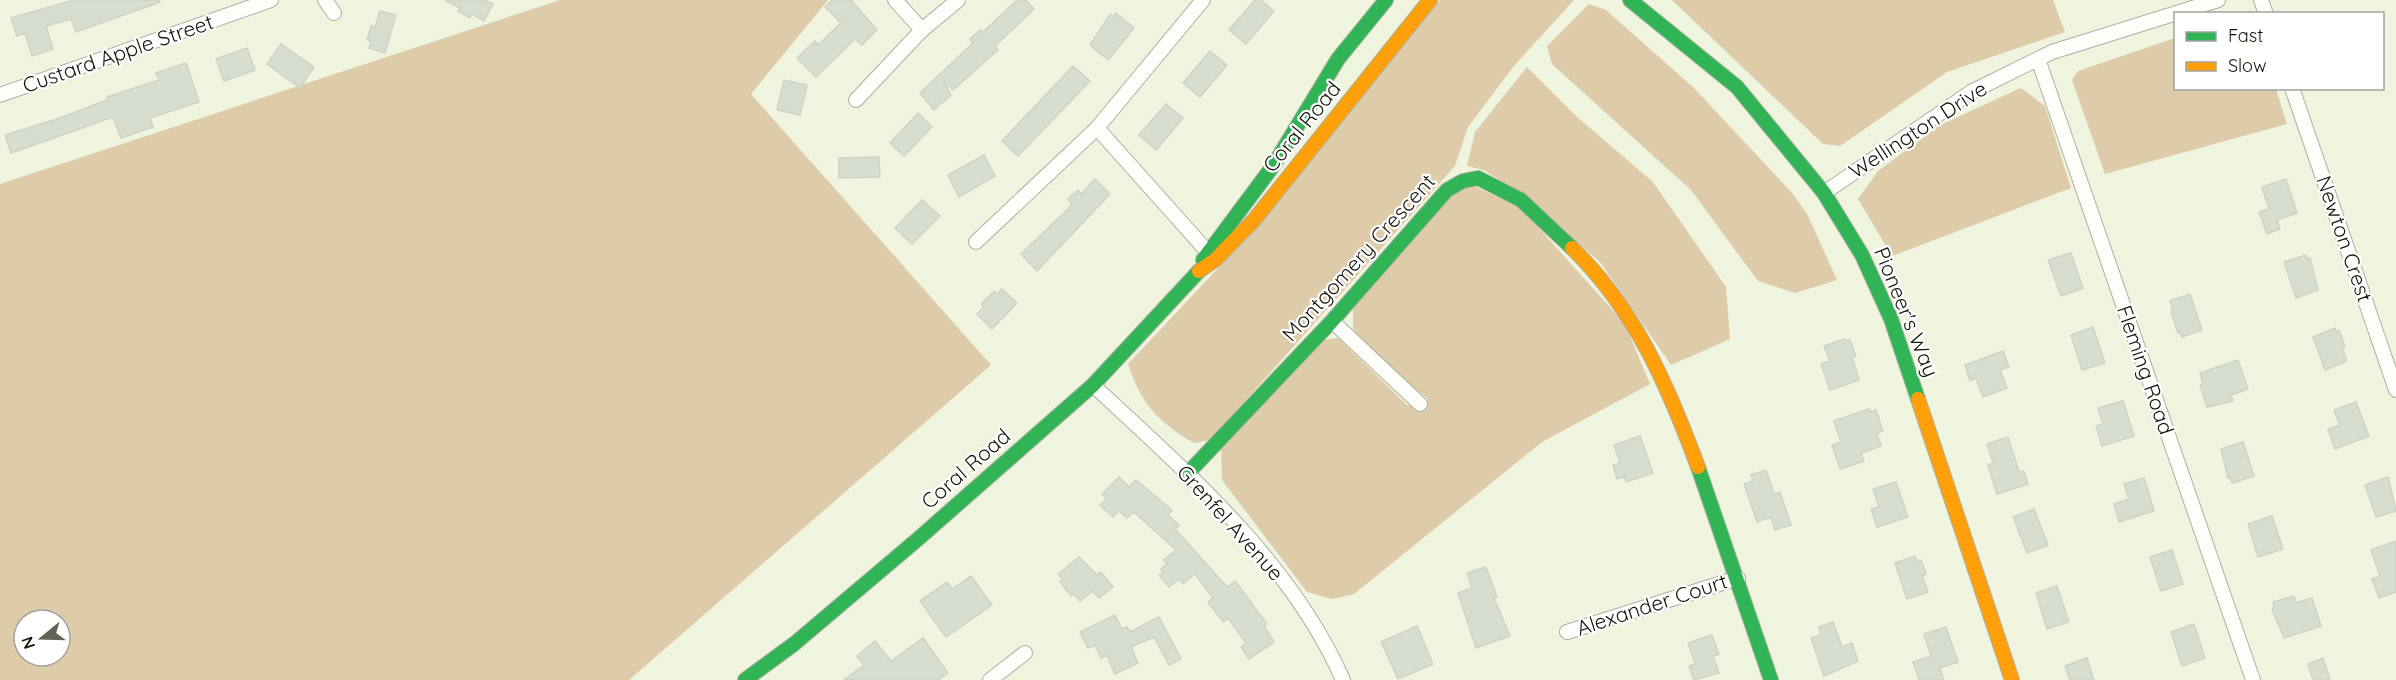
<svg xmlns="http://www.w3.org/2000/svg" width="2396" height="680" viewBox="0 0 2396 680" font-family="Quicksand,sans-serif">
<rect width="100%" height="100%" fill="#eff4df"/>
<!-- forest -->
<path fill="#ddcba9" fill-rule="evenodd" d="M560,0H828L751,94L991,365L629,680H0V184ZM24,620H60V656H24Z
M1440,0H1574L1514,66L1468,127L1455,166L1210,440L1194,443C1159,423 1141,404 1128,364L1221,265Z
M1672,0H2053L2065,32L1947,72L1840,146L1823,144Z
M1589,4L1606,10L1694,88L1793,194L1807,214L1837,280L1795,293L1758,281L1691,190L1552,64L1547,46Z
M2175,38L2176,88L2276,89L2287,124L2105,174L2072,80L2078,71Z
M1527,67L1576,116L1653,182L1726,287L1730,339L1671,365L1600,262L1524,196L1484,170L1467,166L1475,132Z
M2021,88L2045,106L2071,188L1892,256L1858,199L1878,171L1940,125Z
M1471,185L1520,207L1625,324L1650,384L1542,442L1354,594L1332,599L1307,592L1222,480L1221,447L1323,340L1338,338L1407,405L1426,409L1428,399L1392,371L1353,329V305L1449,193Z"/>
<!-- building -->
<path fill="#d8decf" stroke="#cdd4c4" stroke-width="1.5" d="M74,0H159L160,2L76,32L71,19L46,26L53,49L32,56L25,33L17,36L11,18Z
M445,0H485L493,4L484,21L472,14L470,18L458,11L460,8Z
M832,0H851L877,30L862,45L855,39L816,77L797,58L815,41L818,45L841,23L825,7Z
M1017,0H1026L1034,9L995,46L998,50L953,90L943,80L951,95L934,110L920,93L973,43L970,39L980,30L983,32Z
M1255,0H1261L1274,11L1246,44L1229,30Z
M380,11L396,15L385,53L369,48L371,41L367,40L371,26L375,27Z
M1116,13L1134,28L1108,60L1090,45L1110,14L1114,17Z
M281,44L314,67L300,88L267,64Z
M247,48L255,70L224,81L216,59Z
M1210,51L1227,65L1200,97L1183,83Z
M186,63L199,102L150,118L153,127L121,138L113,117L11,153L5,135L57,119L107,100V97L159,80L156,73Z
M1073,66L1090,81L1018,156L1002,141Z
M784,80L807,85L800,115L777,110Z
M1166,104L1183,118L1156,150L1139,135Z
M918,113L932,127L904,156L890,143Z
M984,155L995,176L959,197L948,175Z
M879,157L880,177L839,178V158Z
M1095,179L1110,194L1037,271L1021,254L1068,209L1072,203L1068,199L1078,190L1081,194Z
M2286,179L2297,213L2277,220L2280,229L2267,234L2259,212L2269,209L2262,187Z
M922,200L940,216L912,244L895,228Z
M2071,253L2083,288L2061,296L2048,260Z
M2306,255L2307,259L2310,258L2318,290L2296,298L2284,262Z
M1002,289L1017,303L992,329L977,314L984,307L981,304L994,291L997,294Z
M2190,294L2202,330L2182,337L2180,332L2178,333L2171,312L2173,311L2170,301Z
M2093,327L2105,363L2082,370L2071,335Z
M2335,328L2336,332L2339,330L2345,347L2342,348L2347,361L2325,370L2313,337Z
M1845,339L1846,341L1850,340L1856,356L1852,357L1859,380L1830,390L1821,364L1830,361L1824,346Z
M2003,351L2009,367L2000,370L2007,388L1983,397L1976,378L1970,381L1965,365Z
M2238,360L2248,389L2231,395L2233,401L2207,407L2200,385L2203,384L2200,373Z
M2123,401L2134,436L2102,446L2096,426L2103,424L2098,408Z
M2356,402L2369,436L2335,449L2328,429L2340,425L2334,410Z
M1869,409L1870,412L1876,410L1883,431L1877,433L1881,446L1861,453L1864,461L1840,469L1832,445L1841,442L1834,421Z
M1640,436L1653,473L1626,482L1625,476L1617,479L1613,465L1620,463L1614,445Z
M2008,437L2019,472L2024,471L2028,484L1997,494L1988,465L1993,463L1987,444Z
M2243,442L2254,476L2232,483L2230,477L2228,478L2221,449Z
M1766,470L1774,494L1780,492L1791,525L1775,530L1771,517L1757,522L1744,484L1753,481L1751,475Z
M1119,477L1129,487L1136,480L1172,510L1168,515L1179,525L1175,529L1227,587L1235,581L1267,624L1264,626L1274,642L1249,659L1241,647L1246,643L1228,618L1223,622L1208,602L1213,598L1195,574L1183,584L1179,579L1169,587L1159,575L1163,572L1161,569L1167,564L1164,560L1176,550L1134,512L1127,518L1119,511L1113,517L1100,505L1107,499L1102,494Z
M2388,477L2396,511L2376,517L2365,485Z
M2144,478L2154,511L2119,522L2114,504L2129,499L2124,484Z
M1896,482L1908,517L1877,527L1871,509L1879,507L1873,489Z
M2034,509L2048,545L2027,553L2013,517Z
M2272,516L2283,549L2258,557L2248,524Z
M2396,541V592L2379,598L2372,579L2380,576L2371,550Z
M2172,550L2183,584L2161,591L2150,557Z
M1915,556L1917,561L1921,560L1926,574L1922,576L1928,592L1907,599L1895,563Z
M1079,557L1097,575L1101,572L1113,587L1099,598L1093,591L1080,601L1074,594L1071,596L1060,582L1063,580L1058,574Z
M1486,567L1497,597L1494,598L1510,636L1476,648L1458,593L1472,588L1467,573Z
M971,576L992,605L946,637L920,601L947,582L952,589Z
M2057,586L2069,622L2047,629L2036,593Z
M2294,596L2296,603L2312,598L2321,626L2284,638L2272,609L2274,608L2273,602Z
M1115,615L1122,629L1127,627L1130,632L1159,617L1181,659L1169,665L1154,637L1131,647L1138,663L1115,674L1107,655L1101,658L1095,645L1088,648L1080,632Z
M1833,622L1842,647L1852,643L1858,661L1824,676L1811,638L1821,635L1819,627Z
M2194,624L2205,658L2182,666L2171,632Z
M1417,626L1433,664L1398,679L1381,642Z
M1946,627L1958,662L1940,668L1944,680H1919L1913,662L1931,656L1924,634Z
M1712,635L1719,654L1713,656L1719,673L1694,680L1689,666L1695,664L1688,643Z
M923,638L948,673L938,680H844L864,665L857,656L875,641L891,661Z
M2087,658L2094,680H2070L2065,666Z
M2323,658L2330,680H2313L2308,664Z"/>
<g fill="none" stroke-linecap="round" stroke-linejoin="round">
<!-- street casing -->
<g stroke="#acb0a0" stroke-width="16">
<path id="street" d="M325,0L334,13
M895,0L922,30
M2261,0L2266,14
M2038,59L2253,680
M2292,88L2396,390
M0,95L271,0
M856,100L922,30L958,0
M1097,128L1214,259
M1824,193L1971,92L2052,52L2218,0
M976,242L1097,128L1203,0
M1332,321L1420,404
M1093,385C1186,472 1291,561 1343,680
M1567,632L1738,578
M990,680L1025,653"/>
</g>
<!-- fast casing -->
<g stroke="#acb0a0" stroke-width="16">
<path id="fast" d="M1630,0L1737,87L1824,193L1862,255L1891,319L1918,399
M1203,260L1273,166L1338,59L1386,0
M1698,467L1771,680
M1188,473L1332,321L1447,190L1463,181L1478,178L1521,200L1572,248
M745,680L794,644L918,539L1093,385L1199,271"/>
</g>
<!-- slow casing -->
<g stroke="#acb0a0" stroke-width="16">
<path id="slow" d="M1572,248C1635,309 1668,386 1698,467
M1199,271L1215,260L1254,220L1430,0
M1918,399L2012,680"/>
</g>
<!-- street -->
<use href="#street" stroke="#fdfdfa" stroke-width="14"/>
<!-- fast -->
<use href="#fast" stroke="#30b455" stroke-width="14"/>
<!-- slow -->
<use href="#slow" stroke="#ff9f0a" stroke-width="14"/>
</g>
<g text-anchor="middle" stroke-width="4.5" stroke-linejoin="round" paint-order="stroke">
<!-- street labels -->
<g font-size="21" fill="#14160a" stroke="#fff">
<text transform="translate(118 54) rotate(-19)" y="7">Custard Apple Street</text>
<text transform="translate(1302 127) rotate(-51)" y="7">Coral Road</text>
<text transform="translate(1918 130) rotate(-33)" y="7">Wellington Drive</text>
<text transform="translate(2344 239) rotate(71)" y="7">Newton Crest</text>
<text transform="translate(1359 258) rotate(-48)" y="7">Montgomery Crescent</text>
<text transform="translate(1906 312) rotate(68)" y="7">Pioneer's Way</text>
<text transform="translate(2145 370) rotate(71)" y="7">Fleming Road</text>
<text transform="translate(966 469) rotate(-41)" y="7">Coral Road</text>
<text transform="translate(1230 523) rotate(48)" y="7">Grenfel Avenue</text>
<text transform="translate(1652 605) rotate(-18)" y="7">Alexander Court</text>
</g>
</g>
<!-- legend -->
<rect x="2174" y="12" width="210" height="78" fill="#ffffff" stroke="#a1a29d" stroke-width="1.5"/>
<rect x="2186" y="32" width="30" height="9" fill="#30b455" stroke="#a1a29d" stroke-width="1.5"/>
<text x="2228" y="42" font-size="18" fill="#14160a">Fast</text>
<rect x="2186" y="62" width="30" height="9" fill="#ff9f0a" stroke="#a1a29d" stroke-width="1.5"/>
<text x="2228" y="72" font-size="18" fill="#14160a">Slow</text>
<!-- north arrow -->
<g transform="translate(42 638) rotate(251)"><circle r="28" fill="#ffffff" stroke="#a1a29d" stroke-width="1.5"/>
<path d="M0-4.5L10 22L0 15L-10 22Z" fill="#616455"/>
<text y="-9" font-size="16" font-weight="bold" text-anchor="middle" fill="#14160a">N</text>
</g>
</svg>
